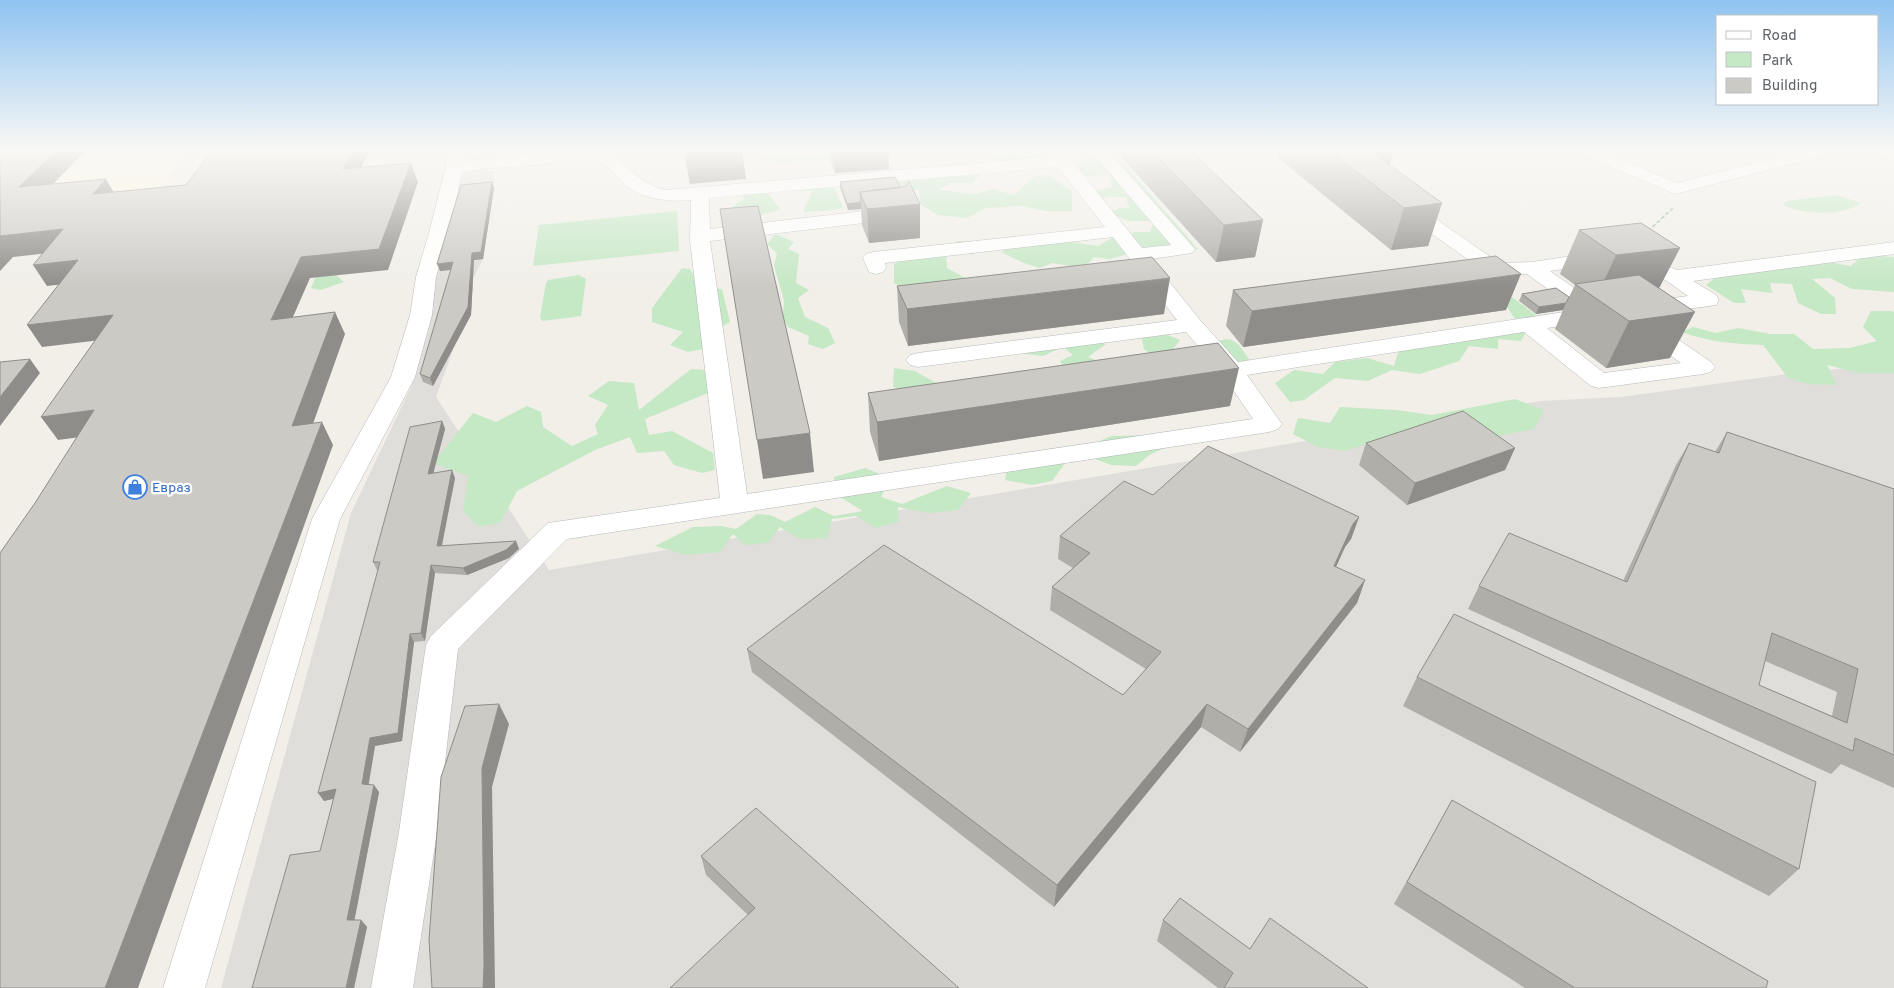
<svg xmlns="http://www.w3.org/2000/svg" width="1894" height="988" viewBox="0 0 1894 988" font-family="Overpass,sans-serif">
<rect width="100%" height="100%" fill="#f1efe8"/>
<!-- commercial -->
<path fill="#fef7e0" d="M0,150H190L158,192L0,210Z"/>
<!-- industrial -->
<path fill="#e0deda" d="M479,170L493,171L495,178L483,259L473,279L471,315L456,342L436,397L549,570L1540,401L1621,397L1780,375L1894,363V988H221L351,513L411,387L427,330L434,275L458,178L462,174Z"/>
<!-- green -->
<path fill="#c5e8c5" d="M781,150L795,152L793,158L811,156L824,151L840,154L848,150H915L779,163L776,160L762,159L767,153Z
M997,150H1041L1045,153L1034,166L983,170L973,183H950L939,190L976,194L993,189L1014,195L1035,176L1049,175L1072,192V211H1046L1021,206L986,208L967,218L938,215L920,204L919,190C891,190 863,187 834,187L843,207L836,210L803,212L812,191H795L789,189L767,192L780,209L758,216L728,210L744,199L738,188L914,177L945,165L968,166L988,162Z
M1109,154L1117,156L1198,249L1178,255L1152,248L1109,259L1094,257L1084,268L1052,263L1040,268L1024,263L1001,252L1011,247L1071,242L1098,246L1112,238H1129L1134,232H1150L1154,221H1129L1109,213L1119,208H1129L1126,197H1108L1091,203L1083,193L1112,187L1108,174L1086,177L1078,167L1084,160Z
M1836,195L1861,203C1839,217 1808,214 1784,206L1785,201Z
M677,211L679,251L533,266L539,225Z
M337,227L329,269L344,282L320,290L311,288Z
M775,234L794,242L788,249L799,254L796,283L809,290L798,298L805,317L828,328L835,343L823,349L808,344L809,336L788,327L783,318L784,300L774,266L777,253L767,244Z
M959,241L982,243L974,254H946L947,268L978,285L920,296L894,283V264L926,247H945Z
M1863,255L1894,257V292L1852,289L1830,278L1812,279L1835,298L1836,314H1821L1798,303L1792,284L1770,283L1772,293L1741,289L1746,303H1734L1706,285L1720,274L1824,261L1851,266Z
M682,268L690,269L700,287L722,289L730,322L703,338V349L688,352L670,345L683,332L652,322V308Z
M579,275L586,279L581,316L543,321L540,318L546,283L548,280Z
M1490,281L1536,315L1521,341L1498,339V349L1469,346L1459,361L1420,374L1392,370L1368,381L1335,378L1304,400L1290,402L1275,383L1294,370L1323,374L1335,362L1367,358L1394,366L1401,342L1440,346L1449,334L1517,322Z
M1871,311H1891L1894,312V373H1859L1827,365L1837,385L1808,384L1788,378L1763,345C1735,344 1709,342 1682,332L1693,327L1716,333L1738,328L1771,334H1794L1813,349L1850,348L1877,341L1863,327Z
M1160,332L1180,340L1168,356L1214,353L1219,341C1236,334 1242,350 1251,362H1160L1144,349L1141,335Z
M1084,334L1106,344L1088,357L1109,365L1106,376L1128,387L1117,393H1086L1037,405L957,416L951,413L970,403L943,391L915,393L893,387L894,368L915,371L943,387L974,386L1005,404L1026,388L1057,398L1073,385L1060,361L1073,355L1063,347L1043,356L1018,353L1031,339L1067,344Z
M691,369L706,370L708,393L645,419L649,435L672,431L713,453L715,470L702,473L674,465L664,451L637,453L630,437L595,450L517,491L500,523L479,527L463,511L468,476L433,463L473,413L496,422L527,406L541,412L543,427L572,446L598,434L595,425L608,405L588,396L609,381L634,383L639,410Z
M1515,399L1544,410L1534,429L1498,436L1491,451L1393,436L1346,451L1318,447L1293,434L1298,418L1330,423L1340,407L1396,410L1432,415Z
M1161,435L1180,441L1149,455L1136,466L1111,465L1090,457L1066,462L1052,481L1032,485L1005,480L1009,459L1064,457L1111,436Z
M865,468L890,478L881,497L902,504L947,486L971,493L958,510L930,513L898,507V522L876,528L856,516L832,519L827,538L800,539L780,527L768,543L745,545L733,534L720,552L686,555L655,546L693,527L721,526L736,529L757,514L770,515L785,522L815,507L834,516L863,511L835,494L834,477Z"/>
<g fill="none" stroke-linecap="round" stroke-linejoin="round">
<!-- minor casing -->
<g stroke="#b5b8bc" stroke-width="1">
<path id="minor" d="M450,150H466L464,161C521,153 578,150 635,150L633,154L614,156C631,171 644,185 666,190L1059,156L1068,150H1088L1073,162L1142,248L1171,245L1090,150H1107L1195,249L1192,253L1151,259L1200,320L1238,362L1577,310L1527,274L1494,275L1487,273L1411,219L1401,191L1349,150H1368L1415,185L1426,212L1499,263L1532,262L1625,248L1677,270L1894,242V254L1693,281L1716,295L1719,300L1716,305L1645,315L1637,313L1634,308L1637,303L1688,296L1667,281L1622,260L1550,271L1604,309L1607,314L1604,319L1596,321L1547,328L1604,373L1681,363L1637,332L1634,327L1637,322L1645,320L1653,322L1711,362L1715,367L1711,372L1703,374L1599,388L1591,386L1524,332L1247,375L1282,424L1278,429L1269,432L567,539L458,649L437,832L413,988H371L399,832L426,645L431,636L548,523L720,498L690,240L691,200C670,202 646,200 628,187C619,181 612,169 603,164C583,154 555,164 534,165C510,167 486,168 462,172L449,233L436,277L432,315L415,377L340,519L205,988H163L312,519L391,377L410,315L416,277L429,233ZM1058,167L1105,227L873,252L866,254L863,258L869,272L876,274L883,272L886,268L885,263L1113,237L1177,320L918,353L910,355L906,360L910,365L918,367L1186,332L1223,375L1253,419L747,494L710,241L898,219L905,217L907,213L905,209L898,207L710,229L709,198Z
M1578,150H1601L1677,183L1804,150H1833L1831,154L1675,194L1580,154Z
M1874,150H1894V161L1876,154Z"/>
</g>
<!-- path -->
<path stroke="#9cc7a9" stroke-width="2" stroke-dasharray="4 2" stroke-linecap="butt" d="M1648,231L1673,208"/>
<!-- minor -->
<use href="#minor" fill="#fff" fill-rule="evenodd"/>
</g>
<!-- wall -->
<path fill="#afaea9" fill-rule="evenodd" d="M829,150H888L889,169L835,173L830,159Z
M1115,150H1190L1263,220L1255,257L1216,262Z
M1279,150H1394L1389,165L1442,203L1428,246L1391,250L1277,157Z
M895,177L920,238L869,243L862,225L861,209L848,210L840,188V182Z
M492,182L494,188L483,259L474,260L471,315L433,386L423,382L420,374L451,270L440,271Z
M1579,230L1680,248L1659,288L1670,358L1606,368L1555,329L1563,310L1536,314L1519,301L1522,294L1569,297L1575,285L1560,274Z
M897,286L1164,314L908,346L899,322Z
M1233,290L1506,310L1243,347L1226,326Z
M868,393L1230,406L879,461L870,432Z
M442,421L445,429L433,473L455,478L442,546L516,541L519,549L509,558L467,575L435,573L425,641L414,642L402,741L375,746L369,784L379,792L354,920H361L367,927L354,988H252L320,851L334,798L324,801L378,570H377L373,562Z
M1727,432L1894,489V788L1841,764L1831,774L1468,609L1479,586L1623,581L1676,465L1689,443L1715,452ZM1765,661L1837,692L1832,716L1759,685Z
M1366,443L1515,448L1505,470L1407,505L1359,465Z
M1153,495L1359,517L1351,539L1345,547L1336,567L1365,580L1357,603L1240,752L1201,727L1054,907L752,672L747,649L1123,695L1146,669L1050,610L1052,587L1073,568L1058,559L1060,536Z
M1417,677L1799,869L1769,896L1403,706Z
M1452,800L1766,988H1525L1394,904Z
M701,856L959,988L748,915L706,875Z
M1163,920L1250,949L1368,988H1218L1157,941Z"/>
<!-- shaded-wall -->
<path fill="#8f8d8a" d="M57,150H86L31,207L19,187Z
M353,150H370L351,188L343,169Z
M706,150H742L746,179L690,184L684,152Z
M833,150H888L889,169L835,173Z
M1368,150H1394L1383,187Z
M411,163L418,182L388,270L310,278L282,342L271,320L301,257Z
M106,179L117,198L93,194Z
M492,182L494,188L483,259L474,260L471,315L433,386L430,378L472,253Z
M861,202V209L848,210L847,204Z
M1442,203L1428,246L1391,250L1404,208Z
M920,204V238L869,243L867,209Z
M1263,220L1255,257L1216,262L1224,225Z
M63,229L76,250L13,257L0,271V236Z
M1680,248L1657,292L1596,298L1616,255Z
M78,260L90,281L47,286L33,265Z
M453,262L456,269L440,271L437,264Z
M1521,274L1506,310L1243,347L1252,311Z
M1170,278L1164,314L908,346L907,309Z
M1566,303L1563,310L1536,314L1539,307Z
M335,312L345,334L304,449L292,426Z
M1695,312L1670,358L1606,368L1629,321Z
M113,315L126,337L42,347L27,325Z
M30,359L40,373L0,426V397Z
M1239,368L1230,406L879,461L877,422Z
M94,410L110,433L58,440L41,417Z
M442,421L445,429L431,482L428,474Z
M322,422L333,445L138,988H105Z
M810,433L814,472L763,479L757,440Z
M1515,448L1505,470L1407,505L1415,483Z
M452,470L455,478L440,554L437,546Z
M1359,517L1351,539L1345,547L1326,589L1334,566L1353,524Z
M516,541L519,549L509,558L467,575L463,568Z
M431,565L435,573L425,641L421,633Z
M1365,580L1357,603L1240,752L1248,729Z
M410,634L414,642L402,741L375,746L367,792L362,784L370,738Z
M499,704L509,724L492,787L495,988H483L482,768Z
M1207,704L1201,727L1054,907L1057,885Z
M374,785L379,792L353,928L347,920Z
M336,789L342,797L324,801L318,793Z
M361,920L367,927L354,988H346Z"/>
<!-- building -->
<path fill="#cccac5" stroke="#8f8d8a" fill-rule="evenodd" d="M0,150H57L19,187L106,179L93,194L186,185L213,150H353L343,169L411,163L379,249L301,257L271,320L335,312L292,426L322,422L105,988H0V553L35,503L94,410L41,417L113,315L27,325L78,260L33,265L63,229L0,236Z
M684,150H706L684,152Z
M1151,150H1190L1263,220L1224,225Z
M1328,150H1369L1442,203L1404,208Z
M895,177L900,187L860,192L861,202L847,204L840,182Z
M909,181L920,204L867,209L860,192L898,188L906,186Z
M492,182L481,252L472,253L468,307L430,378L420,374L453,262L437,264L461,185Z
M758,206L810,433L757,440L720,209Z
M1641,223L1680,248L1616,255L1579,230Z
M1496,256L1521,274L1252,311L1233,290Z
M1152,257L1170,278L907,309L897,286Z
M1639,275L1695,312L1629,321L1575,284Z
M1556,288L1569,297L1566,303L1539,307L1522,294Z
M1218,343L1239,368L877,422L868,393Z
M30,359L0,397V362Z
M1463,411L1515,448L1415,483L1366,443Z
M442,421L428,474L452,470L437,546L516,541L506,550L463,568L431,565L421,633L410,634L398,733L370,738L362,784L374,785L347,920H361L346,988H252L290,855L320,851L336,789L318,793L380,562H373L410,427Z
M1727,432L1894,489V755L1855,738L1853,751L1479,586L1509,533L1627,582L1689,443L1719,453ZM1772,633L1858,669L1847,723L1759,685Z
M1208,446L1359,517L1353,524L1334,566L1365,580L1248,729L1207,704L1057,885L747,649L884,545L1123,695L1161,652L1052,587L1090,553L1060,536L1124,481L1153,495Z
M1454,614L1816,782L1799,869L1417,677Z
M499,704L482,768L484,966L483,988H432L429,940L441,777L465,706Z
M1452,800L1768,981L1766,988H1575L1407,882Z
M756,808L959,988H670L755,908L701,856Z
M1180,898L1250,949L1270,918L1368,988H1224L1233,973L1163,920Z"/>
<!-- sky -->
<linearGradient id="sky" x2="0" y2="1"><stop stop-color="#8fc3f1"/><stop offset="0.52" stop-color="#f9f8f5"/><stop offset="1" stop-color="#f9f8f5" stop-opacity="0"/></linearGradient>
<rect width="1894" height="288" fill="url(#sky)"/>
<!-- icons -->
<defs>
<g id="shop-ring" transform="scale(1.25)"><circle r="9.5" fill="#fff" stroke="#3f7fe0" stroke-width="1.5"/><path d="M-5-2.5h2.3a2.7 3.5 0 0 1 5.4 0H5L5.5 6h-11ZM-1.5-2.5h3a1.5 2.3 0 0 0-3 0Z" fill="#3f7fe0"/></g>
</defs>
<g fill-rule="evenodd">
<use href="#shop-ring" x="135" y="487"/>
</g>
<g text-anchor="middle" stroke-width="4.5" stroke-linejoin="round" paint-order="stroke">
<!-- shop labels -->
<g font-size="14" fill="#366cbe" stroke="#fff" text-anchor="start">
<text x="152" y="492">Евраз</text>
</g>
</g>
<!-- legend -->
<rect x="1716" y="15" width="162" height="90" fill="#ffffff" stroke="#bfc1c3"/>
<rect x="1726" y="31" width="25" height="8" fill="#ffffff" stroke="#bfc1c3"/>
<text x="1762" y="40" font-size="15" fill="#5f6368">Road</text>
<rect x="1726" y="52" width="25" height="15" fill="#c5e8c5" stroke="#bfc1c3"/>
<text x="1762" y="65" font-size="15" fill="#5f6368">Park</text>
<rect x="1726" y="78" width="25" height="15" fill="#cccac5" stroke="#bfc1c3"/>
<text x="1762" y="90" font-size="15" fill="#5f6368">Building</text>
</svg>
